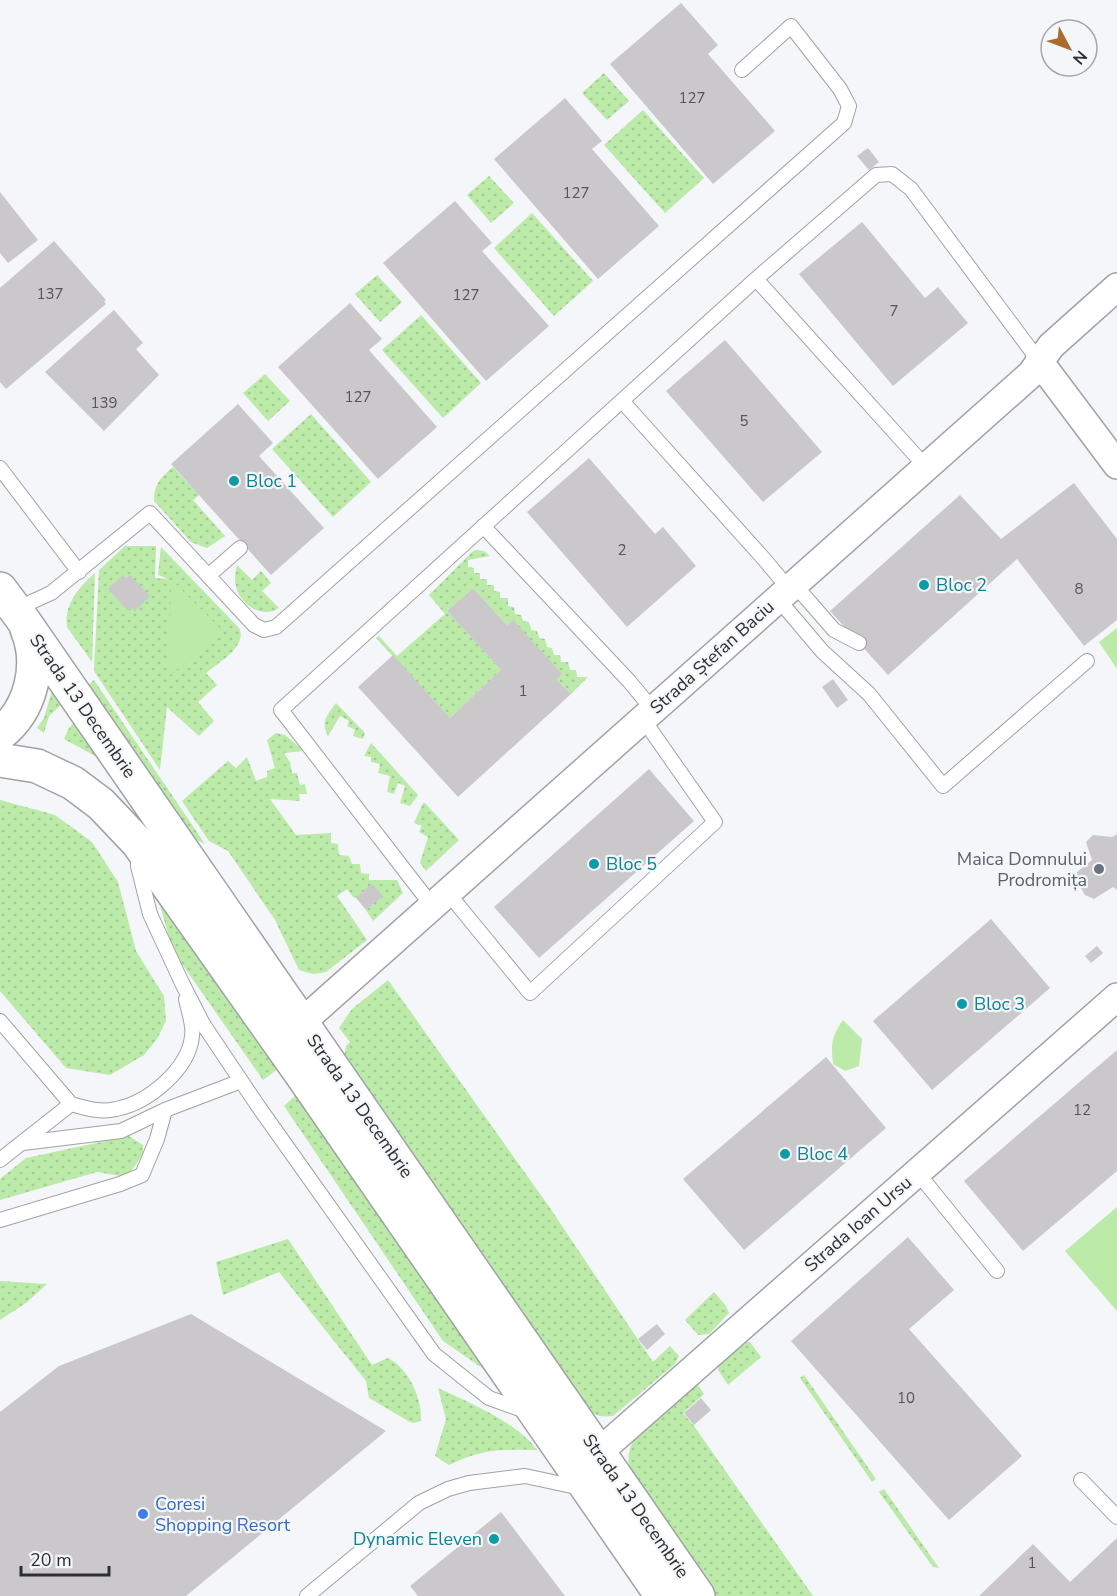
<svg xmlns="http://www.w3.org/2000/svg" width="1117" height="1596" viewBox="0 0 1117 1596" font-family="'Nunito Sans',sans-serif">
<defs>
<pattern id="grass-dots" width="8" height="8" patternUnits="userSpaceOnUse" patternTransform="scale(1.5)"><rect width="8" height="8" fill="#bbeaa9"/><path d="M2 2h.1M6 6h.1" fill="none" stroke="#a1c992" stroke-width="1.8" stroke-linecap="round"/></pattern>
</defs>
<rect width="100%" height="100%" fill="#f4f6f9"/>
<!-- grass -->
<path fill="url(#grass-dots)" d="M604,73L629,101L607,120L582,93Z
M643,110L704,178L665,213L604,145Z
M489,176L514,203L491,223L467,195Z
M532,213L593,281L554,316L494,248Z
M377,275L402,302L380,322L355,294Z
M421,315L481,383L443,418L382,350Z
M265,374L290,401L268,421L243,393Z
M311,414L371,482L333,517L272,449Z
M173,467L199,495L193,500L225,536L207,548L191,542L154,501C154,484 161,477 173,467Z
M125,546H156L155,578L168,579L158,575L161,547L239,628C248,646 219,662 206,673L217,685L198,702L214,721L199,736L167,707L160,770L94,671L99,570Z
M476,550L484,551L490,556L468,560V567L474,568V573H480V579H487V585H494V591L500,592V598H508V606L514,607L515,614L521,615L523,621L529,622L531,630L537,631L539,638L545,639L547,647L552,648L554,655H560L561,662H568L570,670H576L577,677H588L571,694L556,679L513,620L507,625L473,588L447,611L501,670L450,718L376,638L379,636L397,656L445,614L429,595L472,552Z
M237,565L252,580L261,571L271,583L262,591L279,608C260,621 235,601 235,579C235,575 236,569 237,565Z
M95,573L92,662L67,627C64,604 79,587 95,573Z
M94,680L205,844L188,836L87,686Z
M54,684L65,701L49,716L44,733L37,728L44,718Z
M336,703L365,733L363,739L353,736L355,730L347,726L349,721L340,716L328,736C320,722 328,714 336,703Z
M77,718L106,762L64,739L69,728Z
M276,733L285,735L304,751L284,753L290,762L292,773H297L300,785L305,784L307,794H299L300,801L270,799L296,835L331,833V843L338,844L339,855L349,856L352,864H360L361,873L369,874V880H397L403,893L373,921L366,910L382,896L372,885L356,898L353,897L347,889L337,896L367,940L326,972L313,974L299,970L275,920L228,851L209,841L182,801L228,761L236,768L247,757L256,781L267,777V771L275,768L267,740Z
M371,743L418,795L410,806L400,803L405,786L398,783L394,794L387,792L390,776L378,773L380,764L371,762V757L364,756Z
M0,800L55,815L92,842L118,882L136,951L164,996L166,1021L157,1039L144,1055L110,1075L66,1068L0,991Z
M423,803H425L459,840L426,871L420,863L428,837L419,832L422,826L414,823Z
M159,902L278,1069L263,1080L173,951Z
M388,980L550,1208L653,1362L670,1346L679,1356L675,1364L613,1416C601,1417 595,1417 587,1408L344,1058L346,1046L350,1042L339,1028L352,1009Z
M297,1094L485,1370L443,1341L284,1106Z
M129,1136L143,1145V1153L137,1163L130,1172L121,1176L97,1172L0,1200V1179L26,1158Z
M288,1239L372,1365L388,1358C409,1369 422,1398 421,1421L414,1423L410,1422L369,1398L366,1381L279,1272L223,1295L216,1262Z
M0,1281L47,1284L26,1303L0,1320Z
M714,1292L726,1306L729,1313L709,1334L698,1335L685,1320Z
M747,1342H750L761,1357L728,1385L718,1370L719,1365Z
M804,1375L876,1479L872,1482L800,1378Z
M689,1385H698L704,1394L683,1413L694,1426L813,1596H716L629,1466C623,1432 667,1405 689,1385Z
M438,1388C466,1401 520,1424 537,1450C501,1449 482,1449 449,1465L435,1456L446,1419Z
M884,1489L939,1568L933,1567L879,1492Z"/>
<!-- park -->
<path fill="#bbeaa9" d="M171,579L223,631L169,676Z
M1117,628V669L1099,642Z
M843,1020L862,1039L859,1066L845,1071L833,1064C831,1044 831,1037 843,1020Z
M1117,1207V1311L1065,1251Z"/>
<!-- building -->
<path fill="#cac8cb" d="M681,3L718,45L708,54L775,131L713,184L610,64Z
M565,98L602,141L592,149L659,226L598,279L494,159Z
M868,148L879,162L869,170L857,156Z
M0,192L38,240L8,263L0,253Z
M455,201L492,243L482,251L549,326L486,381L383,263Z
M862,222L925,298L938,287L968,323L893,386L799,274Z
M54,241L106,300L104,301L106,304L6,389L0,382V288Z
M350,303L382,339L369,350L437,427L378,479L278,367Z
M114,310L143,343L136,349L159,375L104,431L45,372Z
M725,340L822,452L763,502L666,391Z
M238,404L273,443L259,456L324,528L271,575L171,464Z
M589,458L655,534L663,527L696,566L627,627L527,512Z
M1074,483L1117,539V620L1084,646L1017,559L888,675L830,611L960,495L1001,539Z
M123,575L126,578L130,575L150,596L135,611L132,607L128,611L108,589Z
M473,588L507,625L513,620L562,674L556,679L571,694L458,797L358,687L393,655L450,718L501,670L447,611Z
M833,679L848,700L837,708L822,687Z
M649,769L694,821L539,958L494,907Z
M1117,834V890L1113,887L1094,899L1085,895L1079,885L1077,872L1092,860L1086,842L1093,835L1112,837Z
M372,884L383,896L366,910L356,898Z
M991,919L1050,988L932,1090L873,1021Z
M1097,946L1103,953L1091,963L1085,956Z
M1117,1050V1171L1023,1251L964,1181Z
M826,1057L886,1128L744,1250L683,1179Z
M908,1237L954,1290L909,1329L1022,1456L949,1520L791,1341Z
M191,1314L386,1431L186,1596H0V1412L59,1366Z
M657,1324L665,1334L647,1350L638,1339Z
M701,1398L711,1410L694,1425L684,1413Z
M501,1512L565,1596H418L410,1586Z
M1117,1538V1596H979L1033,1544L1070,1582Z"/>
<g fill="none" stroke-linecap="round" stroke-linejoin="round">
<!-- lane casing -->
<g stroke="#a0a2a5" stroke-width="16">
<path id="lane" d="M756,279L926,467
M622,401L764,559L789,589
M0,468L79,572
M483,526L629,681L653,710
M208,576L240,548
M794,584L834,630L859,643
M778,599L822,651L869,694L943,786L1087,661
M16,609L51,593L150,513L254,625L264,630L276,627L844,123L849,106L840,89L791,26L742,70
M138,857V866L150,914L182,983L203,1024L258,1106L434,1354L489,1398L528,1412
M448,893L530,993L715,822L643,719
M433,907L281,710L756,279L876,175L892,174L911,189L1039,361
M0,1021L71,1104L0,1160
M71,1104C86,1108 100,1113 116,1109C148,1103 189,1069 192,1036C194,1025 188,1010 186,999
M23,1143L121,1131L165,1110L241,1081
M917,1172L997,1271
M0,1220L120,1184L142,1175L157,1139L165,1110
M1081,1480L1117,1517
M307,1596L419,1503L448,1489L469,1483L525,1476L581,1488"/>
</g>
<!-- street casing -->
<g stroke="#a0a2a5" stroke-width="30">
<path id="street" d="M1039,361L1117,465
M302,1022L1031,374L1051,346L1117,287
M599,1452L1117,997"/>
</g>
<!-- secondary casing -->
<g stroke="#a0a2a5" stroke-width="36">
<path id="secondary" d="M0,589L21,617L698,1596
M0,734C31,710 42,665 27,629
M0,760L37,766L73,783L101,804L138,843L302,1075L662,1596"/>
</g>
<!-- lane -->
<use href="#lane" stroke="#fff" stroke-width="14"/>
<!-- street -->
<use href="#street" stroke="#fff" stroke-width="27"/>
<!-- secondary -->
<use href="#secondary" stroke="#fff" stroke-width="33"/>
</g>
<!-- markers -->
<g fill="#0f9aa8" stroke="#f4f6f9" stroke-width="2">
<circle cx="234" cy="481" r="6"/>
<circle cx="924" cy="585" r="6"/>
<circle cx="594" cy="864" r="6"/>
<circle cx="962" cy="1004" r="6"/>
<circle cx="785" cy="1154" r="6"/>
<circle cx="494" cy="1539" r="6"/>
</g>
<circle fill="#6b7280" stroke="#f4f6f9" stroke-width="2" cx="1099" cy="869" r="6"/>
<circle fill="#3f7fe0" stroke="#f4f6f9" stroke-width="2" cx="143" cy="1514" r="6"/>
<g text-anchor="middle" stroke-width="4.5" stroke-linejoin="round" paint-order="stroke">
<!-- number labels -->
<g font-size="15" fill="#555557">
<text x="692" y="103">127</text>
<text x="576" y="198">127</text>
<text x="50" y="299">137</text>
<text x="466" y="300">127</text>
<text x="894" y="316">7</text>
<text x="358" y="402">127</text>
<text x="104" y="408">139</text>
<text x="744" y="426">5</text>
<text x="622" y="555">2</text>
<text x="1079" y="594">8</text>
<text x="523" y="696">1</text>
<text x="1082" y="1115">12</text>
<text x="906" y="1403">10</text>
<text x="1032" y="1568">1</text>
</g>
<!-- culture labels -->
<g font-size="18" fill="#0d838f" stroke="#f4f6f9" text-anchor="start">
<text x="246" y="487">Bloc 1</text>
<text x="936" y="591">Bloc 2</text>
<text x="606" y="870">Bloc 5</text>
<text x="974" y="1010">Bloc 3</text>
<text x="797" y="1160">Bloc 4</text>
<text x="482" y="1545" text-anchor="end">Dynamic Eleven</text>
</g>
<!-- street labels -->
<g font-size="18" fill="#2e2f30" stroke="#f4f6f9">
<text transform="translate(712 657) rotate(-42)" y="6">Strada Ștefan Baciu</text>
<text transform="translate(83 706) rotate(55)" y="6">Strada 13 Decembrie</text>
<text transform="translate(360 1106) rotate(55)" y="6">Strada 13 Decembrie</text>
<text transform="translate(858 1224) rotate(-41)" y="6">Strada Ioan Ursu</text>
<text transform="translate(636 1506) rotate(55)" y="6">Strada 13 Decembrie</text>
</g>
<!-- worship labels -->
<g font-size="18" fill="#5b616d" stroke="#f4f6f9" text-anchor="end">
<text x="1087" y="865">Maica Domnului<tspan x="1087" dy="21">Prodromița</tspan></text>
</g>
<!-- shop labels -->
<g font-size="18" fill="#366cbe" stroke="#f4f6f9" text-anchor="start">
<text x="155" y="1510">Coresi<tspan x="155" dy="21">Shopping Resort</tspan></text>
</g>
</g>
<!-- north arrow -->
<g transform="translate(1069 48) rotate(131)"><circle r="28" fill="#f4f6f9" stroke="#a5a6a9" stroke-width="1.5"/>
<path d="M0-4.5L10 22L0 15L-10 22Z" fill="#a96c30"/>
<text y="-9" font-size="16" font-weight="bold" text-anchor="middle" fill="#2e2f30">N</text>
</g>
<!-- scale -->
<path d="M21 1566v9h88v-9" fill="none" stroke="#2e2f30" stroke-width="3"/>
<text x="30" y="1566" font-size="18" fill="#2e2f30" stroke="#f4f6f9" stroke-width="4.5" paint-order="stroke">20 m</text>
</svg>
